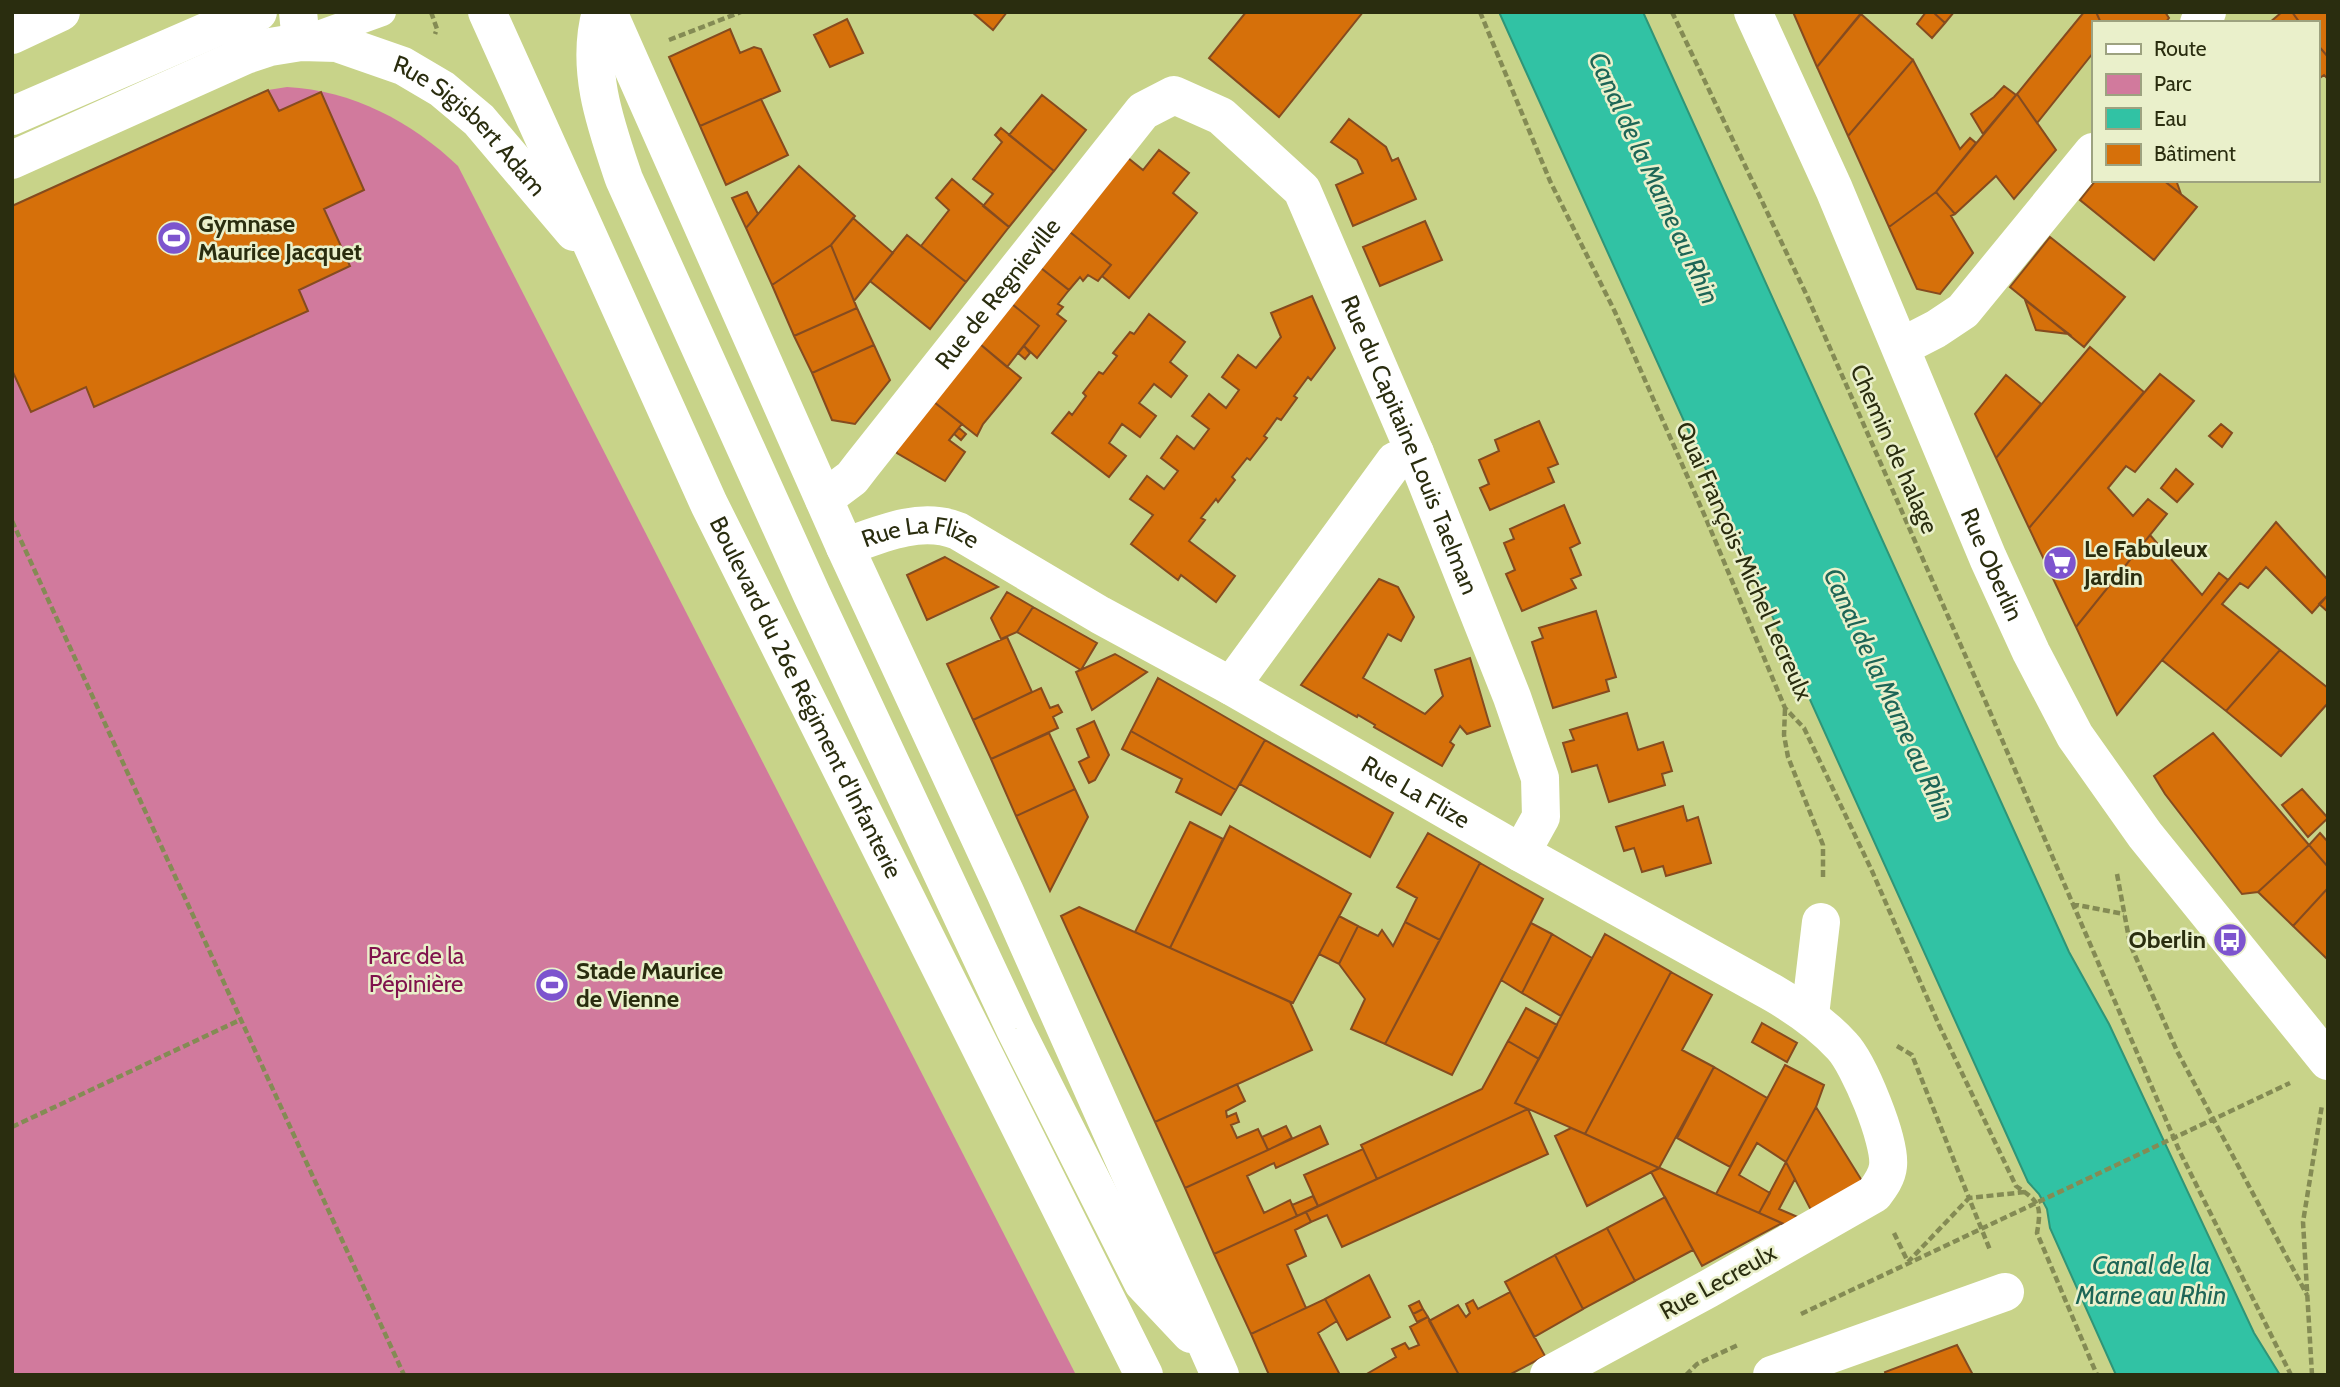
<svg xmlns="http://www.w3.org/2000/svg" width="2340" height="1387" viewBox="0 0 2340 1387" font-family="Cabin,sans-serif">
<rect width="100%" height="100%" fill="#c8d389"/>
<!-- green -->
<path fill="#d17a9d" d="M287,87C352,90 412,122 458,166L1076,1375H12V206L268,90Z"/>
<!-- water -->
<path fill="#31c2a4" stroke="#2f9577" stroke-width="2" d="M1499,12H1643L2069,952L2109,1024L2254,1333L2280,1375H2116L2050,1228L2047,1209L2039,1194L2028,1182L2001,1122Z"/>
<!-- building -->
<path fill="#d6700a" stroke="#854b1f" stroke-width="2" d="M972,12H1007L993,30Z
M1246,12H1363L1279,117L1209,58Z
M1793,12H1862L1817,67Z
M1926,12H1933L1945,23L1932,38L1917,24Z
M1933,12H1954L1945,23Z
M2084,12H2096L2101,23H2093V53L2037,123L2017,94Z
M2096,12H2165L2169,18L2165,23H2101Z
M2282,12H2292L2300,23H2269Z
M2292,12H2328V57L2317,44V23H2300Z
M1861,14L1913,60L1848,136L1817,67Z
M847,19L863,53L830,67L814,35Z
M730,29L740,53L754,47L761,49L780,91L700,126L669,57Z
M2317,44L2328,57V79L2324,75L2317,80Z
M1913,60L1960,149L1970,138L1976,143L1936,192L1889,227L1848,136Z
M2004,86L2016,95L1983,134L1971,114L1994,97Z
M268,90L279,111L321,92L364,190L324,209L350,266L299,290L308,311L94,407L86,387L31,412L12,370V206Z
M2017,94L2056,150L2014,199L1996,176L1955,214L1936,192Z
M1042,95L1086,130L1054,171L1009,135Z
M761,99L788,155L726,185L700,126Z
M1349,119L1386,147L1392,161L1398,158L1416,199L1353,226L1336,185L1363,173L1357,160L1331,142Z
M1001,128L1054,171L1009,227L983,206L993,194L973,179L1002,142L995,135Z
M1159,150L1189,173L1173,193L1197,213L1129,298L1102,276L1111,265L1070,232L1128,158L1143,170Z
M799,166L855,216L831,245L772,285L746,228Z
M952,179L1009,227L966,282L921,246L949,210L936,198Z
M2096,180H2163L2197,207L2154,260L2080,200Z
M2163,180H2176L2181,194Z
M747,192L758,214L746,228L732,198Z
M1936,192L1955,214L1951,216L1973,253L1940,294L1917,289L1889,227Z
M853,218L893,253L854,301L831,245Z
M1425,221L1442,260L1380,286L1363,247Z
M1070,232L1111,265L1098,281L1088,275L1083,281L1080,277L1069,290L1041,268Z
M907,235L966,282L930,329L870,281Z
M2050,237L2125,297L2084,347L2010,287Z
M831,245L857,308L794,336L772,285Z
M1041,268L1069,290L1058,304L1063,307L1057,314L1066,321L1037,358L1024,346L1039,326L1012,304Z
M1312,296L1335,348L1311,380L1308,377L1294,396L1297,398L1281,420L1277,418L1264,436L1267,438L1250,460L1247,458L1232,477L1235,480L1218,502L1216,499L1201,518L1205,520L1189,541L1235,576L1216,602L1181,575L1178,580L1131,544L1153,515L1130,499L1147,476L1164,489L1178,471L1161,458L1177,436L1194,449L1209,429L1192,416L1209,394L1226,408L1239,390L1222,377L1238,355L1256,368L1281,337L1271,313Z
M2025,300L2069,334L2036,330Z
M1012,304L1039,326L1007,367L980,344Z
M857,308L874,345L812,373L794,336Z
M1149,314L1185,342L1170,362L1187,376L1171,397L1154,384L1139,403L1156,416L1140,437L1122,424L1109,443L1126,456L1109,477L1052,433L1069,412L1072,415L1086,396L1083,393L1099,372L1103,374L1117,356L1113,353L1130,332L1134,334Z
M980,344L1021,378L983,424L977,436L934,402Z
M874,345L890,380L855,424L832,420L812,373Z
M1024,346L1030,353L1025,359L1018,353Z
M2090,347L2144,392L2029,528L1996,458Z
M2160,374L2194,401L2135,472L2126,466L2108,488L2133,516L2148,499L2167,514L2076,627L2029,528Z
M2006,375L2041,404L1996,458L1975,414Z
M934,402L962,424L949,440L965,452L945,481L897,453L896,449Z
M1539,421L1558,464L1548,468L1554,482L1490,510L1480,488L1489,484L1479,460L1499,451L1495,440Z
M2221,424L2232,433L2222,447L2209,436Z
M959,428L966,434L961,440L954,434Z
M2176,469L2193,484L2177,502L2161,488Z
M1564,505L1580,543L1570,548L1581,575L1571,579L1576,588L1522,611L1506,574L1515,570L1504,543L1514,539L1510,529Z
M2276,522L2328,580V595L2312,613L2266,567L2248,588L2240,583L2222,604L2280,650L2226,711L2162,660Z
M2150,535L2202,595L2219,573L2228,580L2117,715L2076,627Z
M945,557L998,587L927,620L907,575Z
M1379,579L1398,587L1414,617L1401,641L1388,634L1363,678L1425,714L1443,696L1435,670L1470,658L1490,726L1467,734L1460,726L1450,742L1454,745L1442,766L1374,727L1375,725L1358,715L1357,717L1301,685Z
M1007,592L1033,607L1017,632L1001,639L991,618Z
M2328,595V612L2319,604Z
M1033,607L1097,643L1081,670L1017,632Z
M1596,611L1616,677L1606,680L1609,691L1553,708L1532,642L1543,638L1539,628Z
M1007,637L1032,692L973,720L947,664Z
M2280,650L2328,688V703L2281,756L2226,711Z
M1115,654L1147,672L1092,710L1076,672Z
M1158,678L1265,740L1236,790L1131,731Z
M1041,688L1050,708L1058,705L1062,712L1053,717L1058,728L991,759L973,720Z
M1627,713L1638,750L1663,742L1672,771L1662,774L1665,785L1609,802L1597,765L1572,772L1563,743L1574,740L1570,730Z
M1094,721L1109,755L1095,780L1089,783L1079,762L1089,757L1077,729Z
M1131,731L1236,790L1221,815L1176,792L1182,779L1122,749Z
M1049,733L1075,789L1016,816L991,759Z
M2213,733L2309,845L2258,892L2242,894L2165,794L2154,776Z
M1265,740L1393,813L1370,857L1240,784Z
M1075,789L1088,817L1050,891L1016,816Z
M2302,789L2328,818L2308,837L2282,805Z
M1683,806L1687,821L1698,817L1711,863L1666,876L1663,866L1642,872L1634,848L1624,851L1616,827Z
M1190,822L1223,839L1170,948L1135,932Z
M1230,826L1351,894L1293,1003L1170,948Z
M1428,833L1480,863L1440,940L1405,922L1417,898L1397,887Z
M2320,833L2328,842V867L2309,845Z
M2309,845L2328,867V888L2293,926L2258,892Z
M1480,863L1543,899L1452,1075L1385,1044Z
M2328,888V960L2293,926Z
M1079,907L1290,1002L1312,1050L1155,1122L1061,916Z
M1339,916L1358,926L1339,964L1319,954Z
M1405,922L1440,940L1385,1044L1351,1029L1365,999L1339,964L1358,926L1378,936L1382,930L1393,946Z
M1531,923L1552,934L1522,993L1501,980Z
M1552,934L1592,958L1561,1016L1522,993Z
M1605,934L1671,972L1585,1134L1515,1103Z
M1671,972L1712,995L1682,1050L1714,1067L1659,1168L1585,1134Z
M1526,1008L1557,1025L1539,1059L1508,1041Z
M1762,1023L1797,1043L1787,1062L1752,1042Z
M1508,1041L1539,1059L1515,1103L1528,1109L1377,1179L1361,1145L1482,1089Z
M1785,1065L1824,1085L1816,1107L1786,1162L1757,1143L1739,1175L1770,1193L1759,1213L1716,1194Z
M1714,1067L1767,1098L1730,1167L1677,1138Z
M1237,1084L1245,1101L1226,1111L1227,1117L1236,1113L1239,1122L1231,1125L1237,1138L1258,1129L1268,1150L1185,1188L1155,1122Z
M1816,1107L1864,1184L1812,1212L1786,1162Z
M1528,1109L1548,1154L1342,1247L1327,1215L1311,1222L1306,1212Z
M1286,1126L1292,1138L1268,1150L1262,1137Z
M1320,1126L1328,1144L1276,1168L1274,1163L1247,1176L1264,1213L1290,1200L1297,1216L1214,1254L1185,1188Z
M1571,1128L1585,1134L1659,1168L1587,1206L1555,1136Z
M1363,1149L1377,1179L1318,1206L1304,1175Z
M1786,1162L1795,1179L1779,1209L1800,1218L1788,1226L1759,1213Z
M1660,1168L1716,1194L1782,1223L1702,1266L1651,1172Z
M1313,1196L1318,1206L1297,1216L1292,1205Z
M1665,1197L1693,1250L1635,1281L1607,1228Z
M1306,1212L1311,1222L1295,1230L1306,1256L1287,1265L1306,1308L1251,1334L1214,1254Z
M1607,1228L1635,1281L1583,1309L1555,1255Z
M1555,1255L1583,1309L1534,1337L1505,1282Z
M1369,1275L1390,1317L1347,1340L1325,1299Z
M1510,1292L1545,1356L1509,1375H1459L1429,1321L1458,1305L1466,1317L1470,1313L1466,1304L1473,1300L1478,1309Z
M1325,1299L1337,1321L1318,1333L1340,1375H1269L1251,1334Z
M1419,1301L1423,1309L1413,1314L1409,1306Z
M1423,1309L1428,1317L1417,1322L1413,1314Z
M1428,1317L1459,1375H1365L1396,1357L1392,1349L1405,1343L1409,1349L1419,1345L1410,1327Z
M1957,1345L1973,1375H1886L1885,1372Z"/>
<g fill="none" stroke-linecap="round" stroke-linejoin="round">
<!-- path -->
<path stroke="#848b54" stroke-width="4.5" stroke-dasharray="7 3.5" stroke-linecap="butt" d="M431,12L437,29L435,34
M1480,12L1550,181L1615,312L1707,521L1785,708L1804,728L1872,871L1939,1025L2016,1186C2039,1202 2042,1204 2037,1233L2097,1375
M1672,12L1808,298L1984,698L2179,1150L2291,1375
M669,40L741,12
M12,521L404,1375
M1785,709L1784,735L1788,757L1823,845V878
M2117,874L2130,944L2177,1051L2307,1295
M2072,904L2124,914
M1897,1046L1912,1055L1969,1198L2025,1192
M12,1127L242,1019
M1894,1233L1908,1262L1969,1198L1990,1250
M1801,1314L2290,1083
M1686,1375L1697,1364L1740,1344
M2312,1375L2303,1222L2322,1105"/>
<!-- lane -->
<path stroke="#fff" stroke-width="28" d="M310,38L382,12"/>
<!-- street -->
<g stroke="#fff" stroke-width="38">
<path d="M298,12L301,42"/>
<path d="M2199,23L2207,12"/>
<path d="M12,35L61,12"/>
<path d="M1901,347L1936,329L1963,311L2093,152"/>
<path id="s1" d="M824,499L852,478L862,465L1143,111L1174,95L1221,116L1302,190L1415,453L1512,697L1540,778L1541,817L1521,853"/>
<path id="s2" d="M845,547C880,534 921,516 958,531L1100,615L1231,686L1521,853L1773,993C1799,1008 1822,1024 1842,1046C1859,1064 1891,1141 1888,1166C1887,1177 1880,1186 1874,1194L1708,1289L1549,1375"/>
<path d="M1231,686L1395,461L1415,453"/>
<path d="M1810,1015L1821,922"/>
<path d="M1772,1375L2005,1292"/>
</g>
<!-- secondary -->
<g stroke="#fff" stroke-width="38">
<path id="s3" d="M487,12L709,504L1144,1375"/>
<path d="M601,12C585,69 606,126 624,179L812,595L1015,1029L1143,1283L1191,1334"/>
<path d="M608,12L845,547L1005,892L1220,1375"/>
<path id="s4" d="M1753,12L1834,189L1988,558L2031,652L2075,736L2145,835L2328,1061"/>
<path d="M12,116L215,28L258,12"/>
<path id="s5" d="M12,160L246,55L270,47L301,42L337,43L403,66L442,89L479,120L574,232"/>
</g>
</g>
<!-- icons -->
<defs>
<g id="stadium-disc" transform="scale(1.75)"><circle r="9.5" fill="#7d54ce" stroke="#eaf0cb"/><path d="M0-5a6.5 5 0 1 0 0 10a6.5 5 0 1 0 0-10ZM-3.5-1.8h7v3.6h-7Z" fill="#fff"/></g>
<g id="supermarket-disc" transform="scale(1.75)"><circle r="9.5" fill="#7d54ce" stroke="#eaf0cb"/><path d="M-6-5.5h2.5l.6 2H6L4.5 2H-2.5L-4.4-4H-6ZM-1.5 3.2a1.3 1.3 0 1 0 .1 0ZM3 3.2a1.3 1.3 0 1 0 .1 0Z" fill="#fff"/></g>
<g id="bus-disc" transform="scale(1.75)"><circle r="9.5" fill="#7d54ce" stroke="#eaf0cb"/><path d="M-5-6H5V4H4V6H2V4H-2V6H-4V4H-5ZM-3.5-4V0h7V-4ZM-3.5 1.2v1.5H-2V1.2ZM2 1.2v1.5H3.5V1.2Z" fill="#fff"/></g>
</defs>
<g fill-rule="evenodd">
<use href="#stadium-disc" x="174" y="238"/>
<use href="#supermarket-disc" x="2060" y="563"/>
<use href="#bus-disc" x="2230" y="940"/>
<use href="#stadium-disc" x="552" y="985"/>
</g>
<g text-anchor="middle" stroke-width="5" stroke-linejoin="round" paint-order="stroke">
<!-- street labels -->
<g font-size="24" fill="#2a2d0f" stroke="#eaf0cb">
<text dy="8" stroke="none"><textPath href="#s5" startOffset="509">Rue Sigisbert Adam</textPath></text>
<text dy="8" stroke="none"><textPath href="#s1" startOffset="270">Rue de Regnieville</textPath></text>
<text dy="8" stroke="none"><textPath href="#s1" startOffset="976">Rue du Capitaine Louis Taelman</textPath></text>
<text transform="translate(1894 449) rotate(66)" y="8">Chemin de halage</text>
<text dy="8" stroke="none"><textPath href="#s2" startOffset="79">Rue La Flize</textPath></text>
<text transform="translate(1744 561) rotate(66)" y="8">Quai François-Michel Lecreulx</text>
<text dy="8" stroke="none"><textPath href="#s4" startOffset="602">Rue Oberlin</textPath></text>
<text dy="8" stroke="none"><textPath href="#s3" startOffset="756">Boulevard du 26e Régiment d'Infanterie</textPath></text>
<text dy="8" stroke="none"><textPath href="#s2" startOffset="644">Rue La Flize</textPath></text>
<text transform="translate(1718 1282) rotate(-29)" y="8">Rue Lecreulx</text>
</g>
<!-- poi labels -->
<g font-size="24" font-weight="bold" fill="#2a2d0f" stroke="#eaf0cb" text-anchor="start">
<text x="198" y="232">Gymnase<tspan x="198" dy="28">Maurice Jacquet</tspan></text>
<text x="2084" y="557">Le Fabuleux<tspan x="2084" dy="28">Jardin</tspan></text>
<text x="2206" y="948" text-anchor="end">Oberlin</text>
<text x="576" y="979">Stade Maurice<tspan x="576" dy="28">de Vienne</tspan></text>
</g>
<!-- park labels -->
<g font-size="24" fill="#80124c" stroke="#eaf0cb">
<text x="416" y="964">Parc de la<tspan x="416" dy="28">Pépinière</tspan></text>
</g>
<!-- water labels -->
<g font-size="26" font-style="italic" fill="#1d6556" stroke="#eaf0cb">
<text transform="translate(1654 178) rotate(65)" y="9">Canal de la Marne au Rhin</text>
<text transform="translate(1889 694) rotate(65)" y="9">Canal de la Marne au Rhin</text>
<text x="2151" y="1274">Canal de la<tspan x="2151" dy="30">Marne au Rhin</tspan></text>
</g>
</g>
<!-- border -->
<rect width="2340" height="1387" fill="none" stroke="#2a2d0f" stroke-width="28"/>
<!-- legend -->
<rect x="2092" y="21" width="228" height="161" fill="#eaf0cb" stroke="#9da280" stroke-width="2"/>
<rect x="2106" y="44" width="35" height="10" fill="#ffffff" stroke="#9da280" stroke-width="2"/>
<text x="2154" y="56" font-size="21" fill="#2a2d0f">Route</text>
<rect x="2106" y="74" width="35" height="21" fill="#d17a9d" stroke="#9da280" stroke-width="2"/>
<text x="2154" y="91" font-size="21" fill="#2a2d0f">Parc</text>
<rect x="2106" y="108" width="35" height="21" fill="#31c2a4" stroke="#9da280" stroke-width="2"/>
<text x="2154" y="126" font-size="21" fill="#2a2d0f">Eau</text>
<rect x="2106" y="144" width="35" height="21" fill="#d6700a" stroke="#9da280" stroke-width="2"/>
<text x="2154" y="161" font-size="21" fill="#2a2d0f">Bâtiment</text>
</svg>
